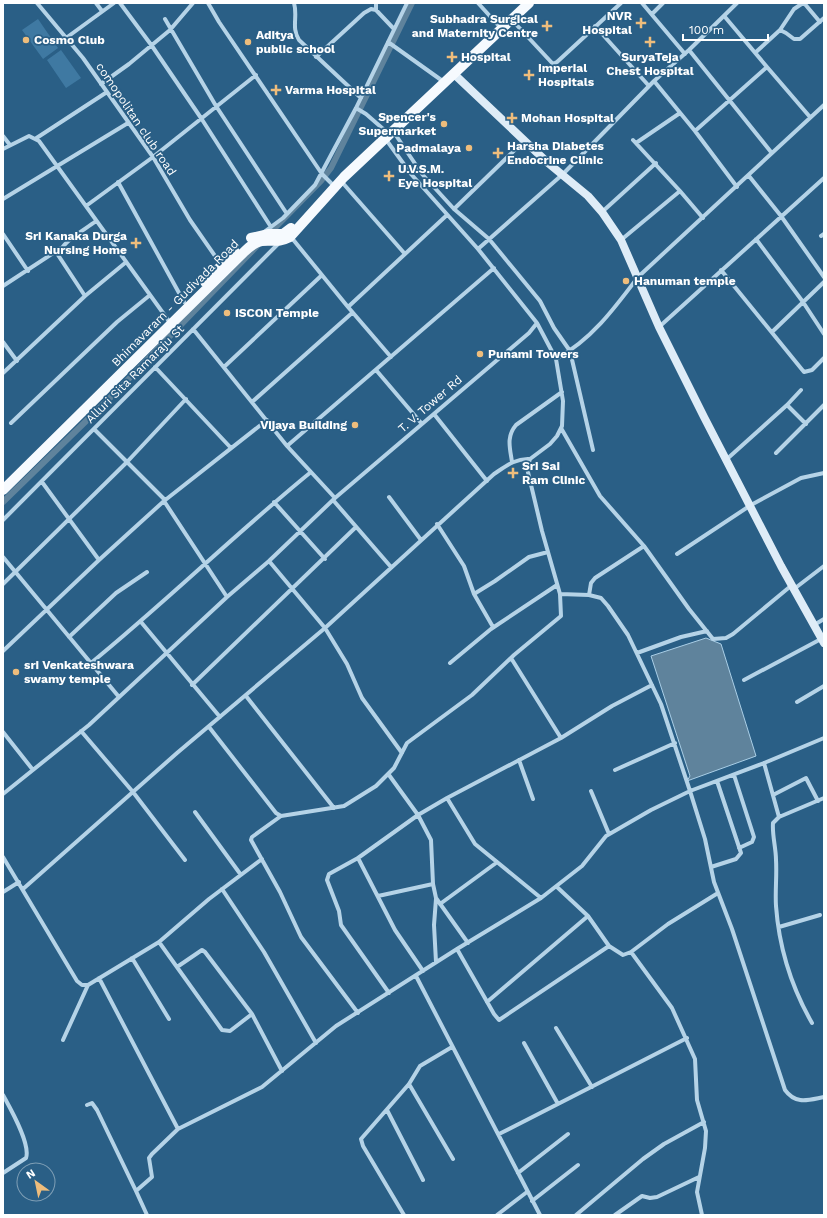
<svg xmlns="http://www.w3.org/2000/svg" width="827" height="1218" viewBox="0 0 827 1218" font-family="'Work Sans',sans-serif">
<rect width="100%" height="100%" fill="#2a5f86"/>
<!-- green -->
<path fill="#3f79a2" d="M38,19L58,48L43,59L22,30Z
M61,50L81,78L66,88L47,60Z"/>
<!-- water -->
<path fill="#5f839c" stroke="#aacfe7" d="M706,638L721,644L756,756L687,781L690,776L651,656Z"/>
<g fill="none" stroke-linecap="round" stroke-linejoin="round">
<!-- canal -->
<path stroke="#5f839c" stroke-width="6" d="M269,234L321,181L331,168L412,3
M3,502L118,390L258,245"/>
<!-- minor -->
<path stroke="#b5d3e7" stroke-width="4" d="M37,3L83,58L153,157L190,220L222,266
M96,3L102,11
M120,3L152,46L201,118L271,227
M208,3L219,22L322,174L331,183
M294,3C298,16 291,28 299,40L361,98
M376,3V10
M478,3L498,25
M642,3L685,54
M804,3L820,22
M652,14L663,3
M165,19L216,106L287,214
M512,20L553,64L557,62L621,3
M595,26L649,86
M780,30L794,9L803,3
M66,38L114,3
M388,42L444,82
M689,50L771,152
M756,52L780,30L786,33L794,39H800L824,18
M316,57L364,13L371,9L376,10L394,29
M767,67L810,117
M654,81L695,131L737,187
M101,84L129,64L170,30L193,3
M356,108L366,114L389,134
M393,131L422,174L454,209L489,239L540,301L554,328L570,351L593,450
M695,131L767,67L725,17
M3,136L10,145
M35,139L107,92
M633,140L680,191L703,218
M636,143L680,113
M3,149L29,136L39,141L171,324
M749,176L781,216L824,277
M341,181L405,254
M118,182L184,302
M3,199L128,123
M86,206L153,157L256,75
M454,209L524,141
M602,212L656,163
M264,232L283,218L315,185L356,108L407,3
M3,234L28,271
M821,236L824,234
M291,237L348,307L447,215
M756,239L803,302L824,334
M621,240L680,191
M478,249L563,174L654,81L689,50L737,3
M721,270L804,372L812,370L824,358
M3,286L61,248
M85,296L58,255C64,240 83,231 96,221
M348,307L391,357
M659,327L824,178
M193,329L287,446L335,498
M772,332L824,282
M3,342L17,361
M556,359C591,340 614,309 638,277L824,105
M155,367L231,448
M224,367L322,275
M376,370L422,424
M3,373L85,296L125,263
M252,402L352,313
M787,405L801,390
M434,414L487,481
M11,423L117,322L150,295
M561,428L600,496L644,546L689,609L713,639L726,638L733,634L792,585
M94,429L165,500
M287,446L494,268
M776,453L824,405
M727,459L787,405L806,424
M512,462C510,448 506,437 516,425L562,392
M42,482L99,560
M389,497L421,540
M333,500L391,567
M164,501L267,420
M274,502L325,559
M3,520L279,243
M437,524L464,566L474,594L493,627
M677,554L751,505L801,478L824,473
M3,557L119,697
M269,561L325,628L347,664L362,698L402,753
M3,584L127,462L186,399
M794,589L824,566
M474,594L495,581L529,557L548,552
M560,594L589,595L601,598L608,606L628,635L661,704L690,791L705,839L714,882L732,929L785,1090C796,1105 808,1100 824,1097
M589,595L591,583L595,578L644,546
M141,622L220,717
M814,625L824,619
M69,637L116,593L147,572
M3,651L99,560L164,501L227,597
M637,653L681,637L707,631
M511,658L561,738
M91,663C167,601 236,533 311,472
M450,663L491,629L557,585
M744,680L821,639
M192,685L356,527
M246,696L334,808
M797,702L824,686
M209,727L276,813L281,816
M81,731L133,792L185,860
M3,732L33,770
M519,760L533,799
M764,763L779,817
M615,770L675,743
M389,775L418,815L431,840L433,884L436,898L468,943
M734,775L754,837L752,842L739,848
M591,791L609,834
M3,794L89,725L227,597L269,561L335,498L529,333L537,323
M773,795L806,778L818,801
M447,798L475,844L541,898
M195,812L241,875
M3,857L77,981L82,985H88L159,942L222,1030L230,1031L252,1014
M358,858L329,874L327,880L339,911L341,925L389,993
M711,867L736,859L741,853L717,781
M557,887L588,916L609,946L623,955L631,952L668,924L718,893
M23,889L177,753L325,628L494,474C506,466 516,458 530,459
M222,889L264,952L316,1043
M3,892L19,882
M378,896L433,884
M440,904L496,863
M779,927L820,915
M159,942L209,899L262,859
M457,949L494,1014L499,1020L609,946
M631,952L672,1008L695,1059L697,1100L706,1131L705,1148L697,1192L702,1215
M132,958L169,1019
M436,962L434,925L436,899
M177,967L202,950L205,952L252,1014L282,1071
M423,971L395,930L358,858L418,815L447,798L561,738L612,706L652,685
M416,976L540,1215
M99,978L178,1129L262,1087L336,1026L457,949L541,898L582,866L606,836L651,810L690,791L764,763L824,738
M487,1002L588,916
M358,1013L301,937L280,892L251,840L252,837L281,816L344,806L376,786L394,768L407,743L472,695L514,655L561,616L560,594L542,531L527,468L530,459L550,444L557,436L562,426L563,401L556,359L537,323L478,249L411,174L382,134
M812,1023C792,988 779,947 776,906C775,891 777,875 776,860C776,848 772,835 773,823L779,817L824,798
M556,1028L592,1087
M63,1040L88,985
M524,1043L558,1104
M409,1084L453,1159
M3,1095C10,1108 31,1144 26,1158L3,1173
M87,1105L92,1103L97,1110L136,1191
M387,1110L423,1180
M499,1134L687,1038
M518,1173L568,1134
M532,1201L578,1165
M147,1215L136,1191L152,1177L149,1158L152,1154L178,1129
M404,1215L363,1146L361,1139L409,1084L420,1066L452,1047
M497,1215L527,1192
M576,1215L643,1159L664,1144L704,1122
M615,1215L642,1196L650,1198L657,1197L699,1177"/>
<!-- secondary -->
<path stroke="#deecf7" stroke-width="8" d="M454,74L548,163L588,196L602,212L621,240L659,327L704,417L781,566L824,643"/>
<!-- primary -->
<path stroke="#f6fafe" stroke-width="10" d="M251,238L269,234H283L291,228
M205,282L235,252
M3,490L240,256C246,250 253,242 262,241C274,240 278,243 290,237L344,177L529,3"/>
</g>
<!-- markers -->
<g fill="#eebd7c" stroke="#2a5f86" stroke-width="1.5">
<path d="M639 17h4v4h4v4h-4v4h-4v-4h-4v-4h4z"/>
<path d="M545 20h4v4h4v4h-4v4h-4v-4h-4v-4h4z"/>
<circle cx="26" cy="40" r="4"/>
<circle cx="248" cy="42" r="4"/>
<path d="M648 36h4v4h4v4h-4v4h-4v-4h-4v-4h4z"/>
<path d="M450 51h4v4h4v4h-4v4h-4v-4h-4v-4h4z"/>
<path d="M527 69h4v4h4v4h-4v4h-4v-4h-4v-4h4z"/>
<path d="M274 84h4v4h4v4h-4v4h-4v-4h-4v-4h4z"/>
<path d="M510 112h4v4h4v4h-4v4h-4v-4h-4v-4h4z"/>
<circle cx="444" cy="124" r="4"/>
<circle cx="469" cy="148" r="4"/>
<path d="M496 147h4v4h4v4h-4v4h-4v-4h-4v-4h4z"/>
<path d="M387 170h4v4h4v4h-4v4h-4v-4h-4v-4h4z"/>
<path d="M134 237h4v4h4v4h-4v4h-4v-4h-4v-4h4z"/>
<circle cx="626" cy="281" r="4"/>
<circle cx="227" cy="313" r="4"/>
<circle cx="480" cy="354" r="4"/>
<circle cx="355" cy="425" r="4"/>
<path d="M511 467h4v4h4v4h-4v4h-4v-4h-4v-4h4z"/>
<circle cx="16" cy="672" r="4"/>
</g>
<g text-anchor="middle" stroke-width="3.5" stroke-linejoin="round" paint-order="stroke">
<!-- poi labels -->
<g font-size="12" font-weight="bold" fill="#fff" stroke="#2a5f86" text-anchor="start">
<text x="632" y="20" text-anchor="end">NVR<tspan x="632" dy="14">Hospital</tspan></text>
<text x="538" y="23" text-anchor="end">Subhadra Surgical<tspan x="538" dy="14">and Maternity Centre</tspan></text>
<text x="256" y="39">Aditya<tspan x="256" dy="14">public school</tspan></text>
<text x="34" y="44">Cosmo Club</text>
<text x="461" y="61">Hospital</text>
<text x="650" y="61" text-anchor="middle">SuryaTeja<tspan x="650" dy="14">Chest Hospital</tspan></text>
<text x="538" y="72">Imperial<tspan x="538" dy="14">Hospitals</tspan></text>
<text x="285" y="94">Varma Hospital</text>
<text x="436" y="121" text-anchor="end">Spencer's<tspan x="436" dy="14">Supermarket</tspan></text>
<text x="521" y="122">Mohan Hospital</text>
<text x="507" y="150">Harsha Diabetes<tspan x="507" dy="14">Endocrine Clinic</tspan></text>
<text x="461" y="152" text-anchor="end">Padmalaya</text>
<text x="398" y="173">U.V.S.M.<tspan x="398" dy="14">Eye Hospital</tspan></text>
<text x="127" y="240" text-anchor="end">Sri Kanaka Durga<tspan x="127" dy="14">Nursing Home</tspan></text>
<text x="634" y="285">Hanuman temple</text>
<text x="235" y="317">ISCON Temple</text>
<text x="488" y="358">Punami Towers</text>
<text x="347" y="429" text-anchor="end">Vijaya Building</text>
<text x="522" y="470">Sri Sai<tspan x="522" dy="14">Ram Clinic</tspan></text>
<text x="24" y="669">sri Venkateshwara<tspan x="24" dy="14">swamy temple</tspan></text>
</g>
<!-- street labels -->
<g font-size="12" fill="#fff" stroke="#2a5f86">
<text transform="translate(136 119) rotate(56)" y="4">comopolitan club road</text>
<text transform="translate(175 303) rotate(-45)" y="4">Bhimavaram - Gudivada Road</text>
<text transform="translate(135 374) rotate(-45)" y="4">Alluri Sita Ramaraju St</text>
<text transform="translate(430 404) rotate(-41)" y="4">T. V. Tower Rd</text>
</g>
</g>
<!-- border -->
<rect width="827" height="1218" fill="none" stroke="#ffffff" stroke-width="8"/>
<!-- north arrow -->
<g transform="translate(36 1182) rotate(327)"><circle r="19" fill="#2a5f86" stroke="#7f9fb6"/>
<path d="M0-3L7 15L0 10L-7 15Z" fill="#eebd7c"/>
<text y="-6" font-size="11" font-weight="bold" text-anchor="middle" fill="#ffffff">N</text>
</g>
<!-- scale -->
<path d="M683 34v6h85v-6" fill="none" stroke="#ffffff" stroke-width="2"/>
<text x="689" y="34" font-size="12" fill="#ffffff" stroke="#2a5f86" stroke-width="3" paint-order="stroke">100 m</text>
</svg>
